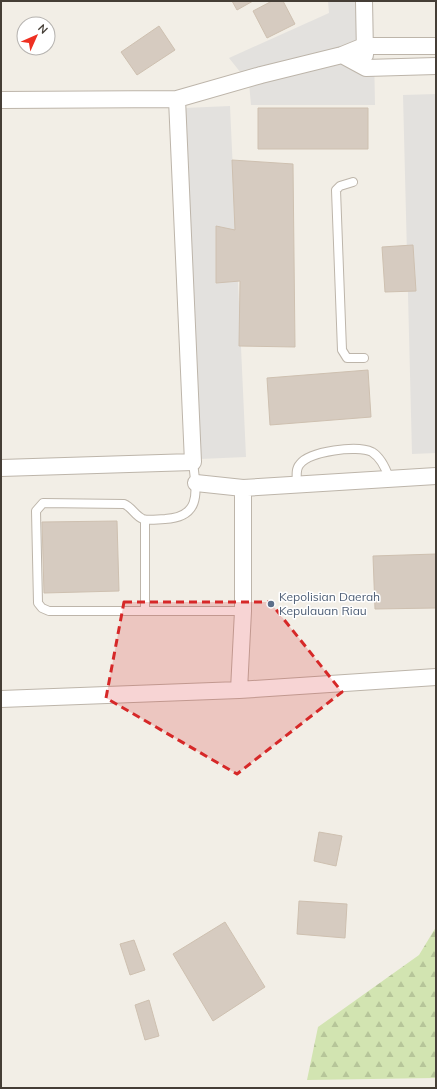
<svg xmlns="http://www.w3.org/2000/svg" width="437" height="1089" viewBox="0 0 437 1089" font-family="Mulish,sans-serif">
<defs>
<pattern id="forest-firs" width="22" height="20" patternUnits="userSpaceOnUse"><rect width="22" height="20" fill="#d2e4b1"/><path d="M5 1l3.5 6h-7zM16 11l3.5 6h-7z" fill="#b6c599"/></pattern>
</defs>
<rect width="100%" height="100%" fill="#f2eee6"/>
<!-- forest -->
<path fill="url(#forest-firs)" d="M436,927V1078L307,1080L318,1027L419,955Z"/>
<!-- parking -->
<path fill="#e3e1de" d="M328,1H373L375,105H251L249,83L229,58L329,13Z
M436,94V453L412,454L403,95Z
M230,106L246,457L200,459L184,108Z"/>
<!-- building -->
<path fill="#d6cbc0" stroke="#cec0b0" d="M232,1H253L237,10Z
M272,1H283L295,24L267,38L253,11Z
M159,26L175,50L137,75L121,52Z
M258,108H368V149H258Z
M232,160L293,164L295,347L239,346L240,281L216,283V226L235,230Z
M413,245L416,291L385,292L382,247Z
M368,370L371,417L270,425L267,378Z
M117,521L119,591L44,593L42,522Z
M436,554V608L375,609L373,556Z
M319,832L342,836L336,866L314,861Z
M299,901L347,904L345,938L297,934Z
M225,922L265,987L213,1021L173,954Z
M134,940L145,970L130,975L120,944Z
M149,1000L159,1036L145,1040L135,1005Z"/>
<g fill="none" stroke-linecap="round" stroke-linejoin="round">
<!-- lane casing -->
<g stroke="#bdb5aa" stroke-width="10">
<path id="lane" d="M353,182L340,186L336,190L342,350L347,358H364
M193,462C196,490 203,517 165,519C158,519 149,521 143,519C135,516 132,507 124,504L43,503L36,511L38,603L42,608L49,611H243
M297,485C297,478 295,469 300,464C310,451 357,445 372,452C380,457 386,469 389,478
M145,520V611"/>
</g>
<!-- street casing -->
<g stroke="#bdb5aa" stroke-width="18">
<path id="street" d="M364,1L365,55
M342,55L366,68L436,66
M1,100L177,99L261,75L342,55L364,46H436
M1,468L193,462L177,99
M196,483L243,488L436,476
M239,690L243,611V488
M1,699L239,690L436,677"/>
</g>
<!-- lane -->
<use href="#lane" stroke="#fff" stroke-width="8"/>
<!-- street -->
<use href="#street" stroke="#fff" stroke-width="16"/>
</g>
<!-- marked area -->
<path fill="#d62828" fill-opacity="0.2" stroke="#d62828" stroke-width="3" stroke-dasharray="8 5" stroke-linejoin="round" d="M124,602H270L342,692L237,774L106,698Z"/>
<!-- markers -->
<circle fill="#5c6f8a" stroke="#fff" stroke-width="1.5" cx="271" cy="604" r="4"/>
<g text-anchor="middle" stroke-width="3" stroke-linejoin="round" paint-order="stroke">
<!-- service labels -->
<g font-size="12" fill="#4e5e75" stroke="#fff" text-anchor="start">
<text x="279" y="601">Kepolisian Daerah<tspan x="279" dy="14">Kepulauan Riau</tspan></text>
</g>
</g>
<!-- border -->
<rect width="437" height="1089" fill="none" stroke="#453e36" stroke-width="4"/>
<!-- north arrow -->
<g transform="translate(36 36) rotate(45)"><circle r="19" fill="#ffffff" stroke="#b5b2af"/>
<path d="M0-3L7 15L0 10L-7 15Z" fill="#ee3022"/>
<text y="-6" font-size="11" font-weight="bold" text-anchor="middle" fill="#453e36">N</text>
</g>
</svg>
